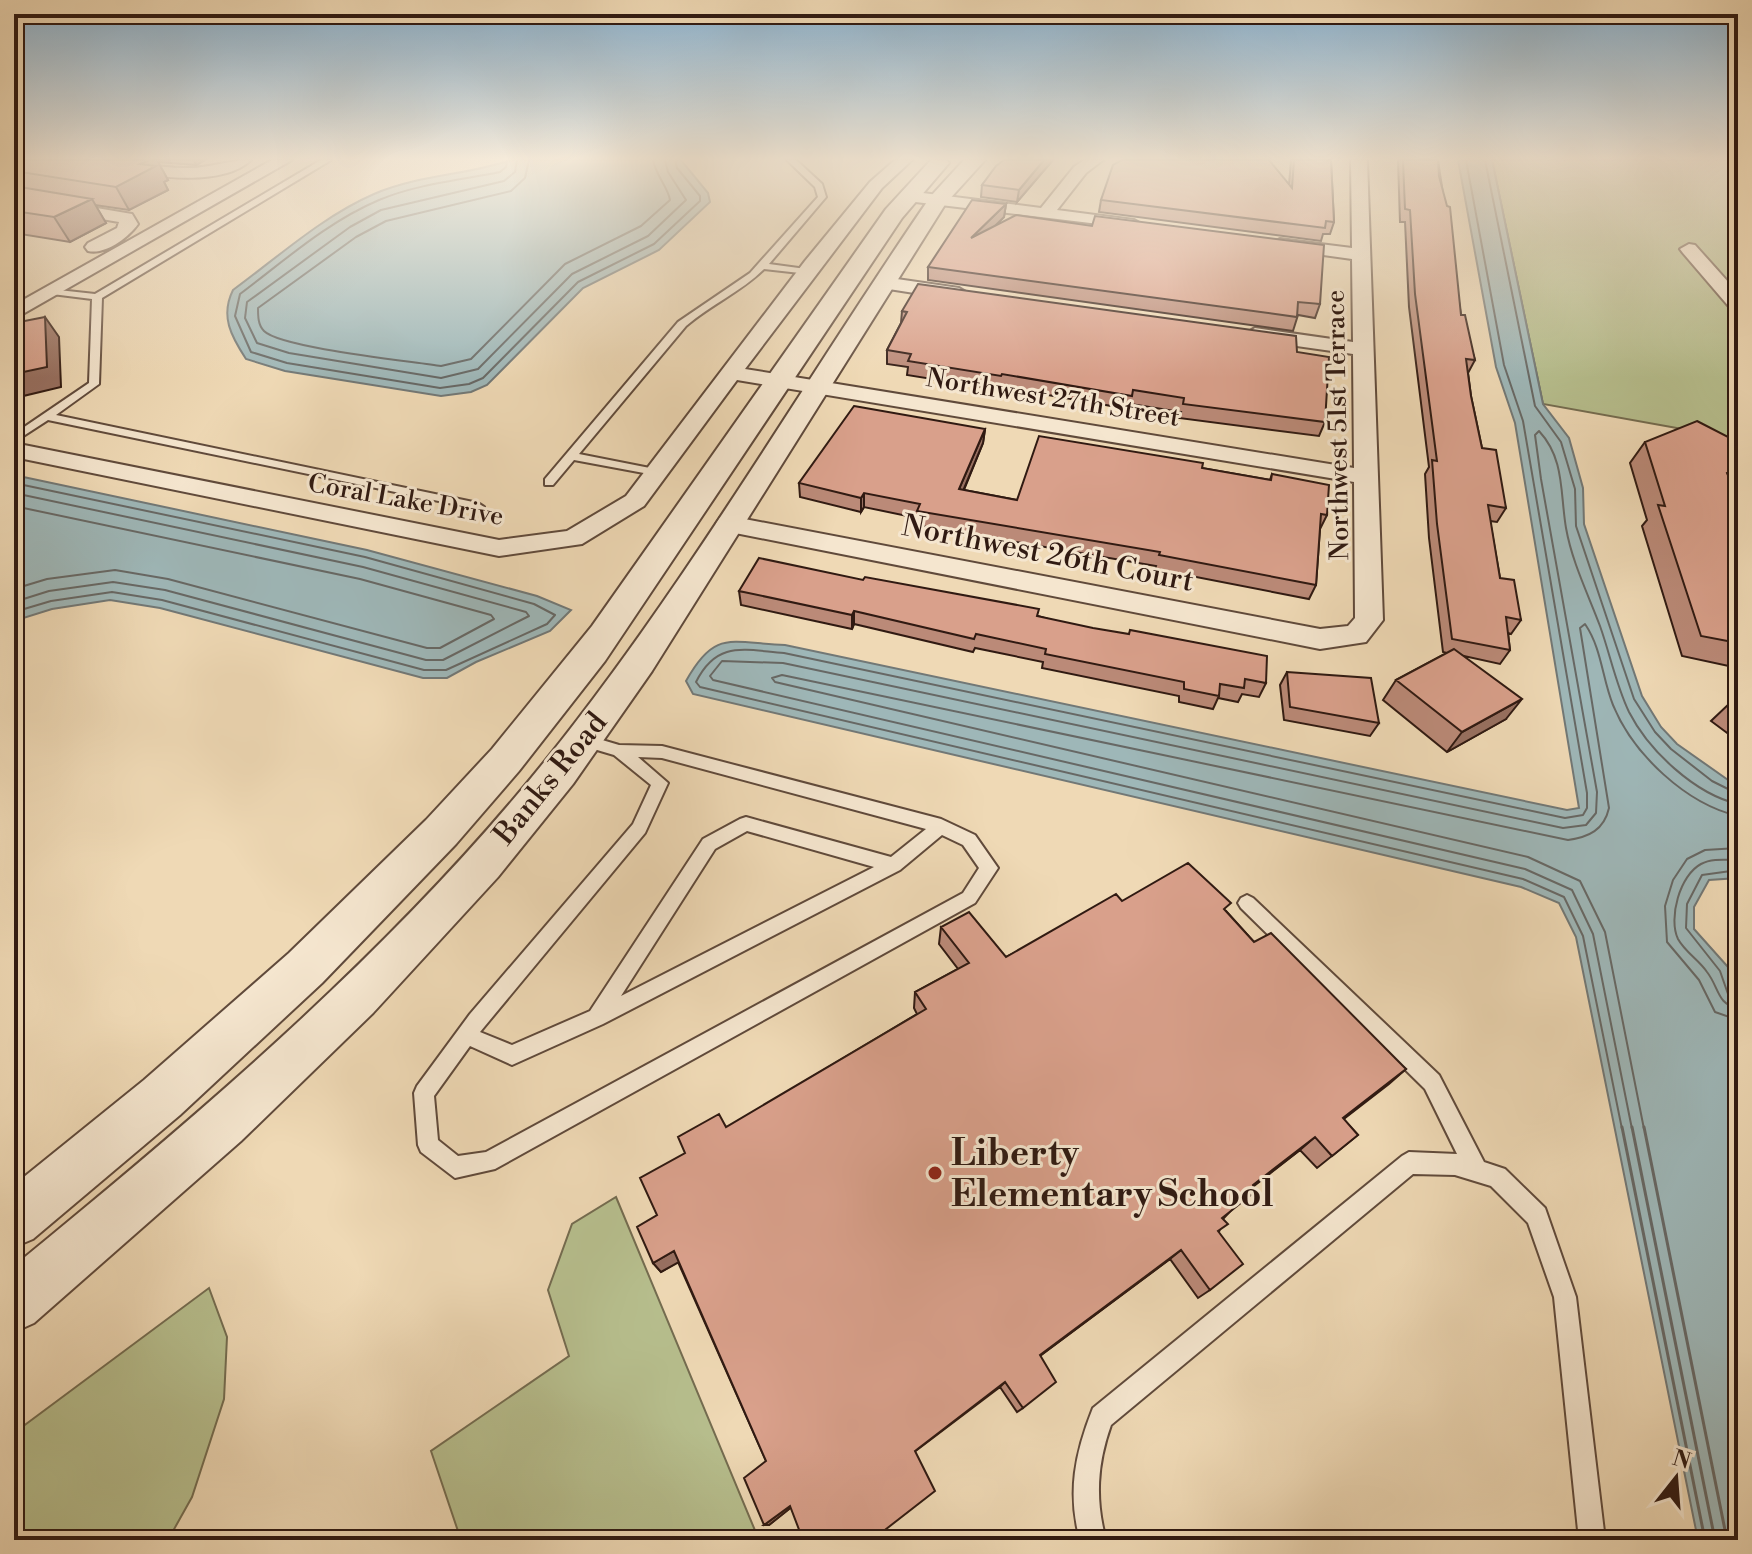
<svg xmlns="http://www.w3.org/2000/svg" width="1752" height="1554" viewBox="0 0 1752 1554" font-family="'Libre Bodoni',serif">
<rect width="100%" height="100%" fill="#efd9b5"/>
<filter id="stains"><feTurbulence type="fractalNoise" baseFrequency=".0025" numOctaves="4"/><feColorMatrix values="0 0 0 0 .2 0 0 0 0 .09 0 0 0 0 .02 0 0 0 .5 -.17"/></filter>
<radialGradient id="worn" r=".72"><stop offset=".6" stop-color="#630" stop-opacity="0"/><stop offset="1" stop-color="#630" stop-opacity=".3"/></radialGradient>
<!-- green -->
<path fill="#b7bf8e" stroke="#746c50" stroke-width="2" d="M1492,160H1738V439L1543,404Z
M616,1197L759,1540H639L637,1536L628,1540H461L431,1451L569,1356L548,1290L572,1224Z
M209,1288L227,1337L224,1399L192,1497L168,1540H14V1433Z"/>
<!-- water -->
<path fill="#9eb7b8" stroke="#727876" stroke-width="2" d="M511,160H681L708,193L710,202L659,250L583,288L487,385L471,392L441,396L285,371L246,359C231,336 220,316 233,290C278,257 323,216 374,194C418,175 467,175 511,160Z
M1458,160H1492L1543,404L1569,438L1583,488L1584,524L1642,696L1661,727L1677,744L1738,787V878L1709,880L1694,907V929L1728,967L1738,1002V1540H1698L1576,937L1559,903L1521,887L693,694L686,681C715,629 730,643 785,645L1567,810L1579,808L1515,423L1496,367Z
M14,475L367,550L537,596L571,610L550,631L476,662L447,678H423L160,608L110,600L52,609L14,621Z"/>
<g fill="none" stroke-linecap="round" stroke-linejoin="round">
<!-- shore-far1 -->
<path stroke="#676865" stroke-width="2" d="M507,160L506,167L500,172C460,180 417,184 379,200C327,222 284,261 240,294L235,316L251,352L287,363L440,388L469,384L483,378L578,282L654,244L700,201V196L677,168L675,160
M517,160L515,172L504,181L381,210L350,227L247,302L245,318L257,343L289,353L441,378L478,369L572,274L648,236L686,200L668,172L665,160
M529,160L525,178L511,191L386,221L356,237L258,308C258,316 258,325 264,331C281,348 410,361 441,366L471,359L565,264L641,226L670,200C668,187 656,176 653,160
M1466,160L1504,365L1523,421L1587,793V808L1583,815L1565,818L784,653C744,650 717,640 696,682L700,687L1523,879L1564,897L1583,936L1622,1129
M1485,160L1535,406L1561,442L1575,489L1576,526L1634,699L1655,732L1671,749L1712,781L1738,794
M14,483L365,557L534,604L555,615L547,624L446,670H424L162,600L112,592L51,601L14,612
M14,493L363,567L526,612L529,616L443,660H426L165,590L113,582L49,591L14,602
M14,506L360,579L491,615L494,619L440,648H427L168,579L115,570L47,579L14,589
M1738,848L1705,850L1687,859L1673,880L1665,906L1667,942L1699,980L1715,1012L1738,1020
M1738,860C1726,860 1712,858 1701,864C1680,875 1668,918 1678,939C1685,952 1699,960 1707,972C1719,987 1717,1005 1738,1008
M1738,870L1702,875L1687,904L1686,928L1720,971L1728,994L1738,998
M1632,1129L1593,934L1572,890L1525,869L713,680L710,676L722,661L783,663L1563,828L1586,825L1596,813L1597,792L1541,479L1535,435L1539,431C1565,459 1560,493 1566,528C1572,562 1588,594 1600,626C1610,654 1616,685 1629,712C1649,751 1695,794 1738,804
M1644,1129L1605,932L1580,881L1528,857L775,682L772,678L782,675L1568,840C1589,837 1604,830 1609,808L1580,628L1585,624C1602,649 1602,678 1613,705C1633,754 1686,804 1738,816"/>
<!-- shore -->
<path stroke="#676865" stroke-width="3" d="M1622,1127L1705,1540
M1632,1127L1715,1540
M1644,1127L1727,1540"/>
<!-- service casing -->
<g stroke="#604a3b" stroke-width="4">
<path id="service" d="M321,160H331L102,298L99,384L56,415L478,503L484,507L482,510L48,420L14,442V434L89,383L92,299L52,294L49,293V289L95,294Z
M787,160H796L822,184L826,197L769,264L806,269L809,270V274L764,269C741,292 710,305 686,326L579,454L660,470V476L574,460L553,485H545V479L678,322L750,273L818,197L815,187Z
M582,734L619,745L662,746L941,819L975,835L998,868L975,903L495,1169L455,1178L421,1152L418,1145L414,1093L417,1086L470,1014L633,824L651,785L614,755L577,744L574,740L577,736ZM638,757L662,758L926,829L891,857L746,817L740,819L703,839L590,1011L512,1045L480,1032L645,833L668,783ZM747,831L874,867L621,996L715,849ZM942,835L963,845L979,868L963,893L486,1152L458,1156L438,1140L434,1096L470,1046L512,1065L603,1024L900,870Z
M1247,895L1253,898L1439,1075L1484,1162L1505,1169L1545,1208L1576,1297L1605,1540H1579L1554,1297L1528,1223L1491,1186L1455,1175L1413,1174L1111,1425C1097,1464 1095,1500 1106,1540H1080C1067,1493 1075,1453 1093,1408L1402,1156L1409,1152L1457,1154L1425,1089L1241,908L1238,903L1241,898Z"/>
</g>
<!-- minor casing -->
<g stroke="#604a3b" stroke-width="4">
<path id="minor" d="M87,160C121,160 154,168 188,168C210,168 229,160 251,160C217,192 130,173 89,163Z
M272,160H292L14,319V305Z
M895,160H912L882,188L745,369L1354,468L1353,354L1255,340L1245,334L1255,328L1353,342L1352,259L1280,249L1271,244L1280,239L1352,248L1351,160H1367L1383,620L1366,642L1320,649L720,530L716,524L720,518L729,516L1320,629L1348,626L1355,618L1354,482L737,380L644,506L582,544L499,556L14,457V443L499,540L567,531L626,496L805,261L870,182Z
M1084,160H1103L1086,173L1057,210L1134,220L1143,225L1140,229L907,201L899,196L907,191L1041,208L1074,167Z
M14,194L126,213L132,214L138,224C128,238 105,255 88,251L85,247L88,243L117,228L119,222L14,204Z
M1689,244L1695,245L1738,293V311L1731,309L1683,253L1680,249Z
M883,277L959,288L969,294L959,300L876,287L874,283Z"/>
</g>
<!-- tertiary casing -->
<g stroke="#604a3b" stroke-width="4">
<path id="tertiary" d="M931,160H947L949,163L902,218L605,661L519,771L456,844L322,983L180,1115L33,1239L14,1247V1185L144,1080L289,953L426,820L492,749L592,626L886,209Z
M964,160H985L946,203L652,671L573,784L498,877L373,1013L241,1141L34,1323L14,1332V1266C202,1112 392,951 545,761C688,583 802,384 931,196Z"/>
</g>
<!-- service -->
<use href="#service" fill="#f5e6cf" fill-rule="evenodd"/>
<!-- minor -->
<use href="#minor" fill="#f5e6cf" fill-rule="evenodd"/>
<!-- tertiary -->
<use href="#tertiary" fill="#f5e6cf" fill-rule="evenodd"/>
</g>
<!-- wall -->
<path fill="#bb8a78" stroke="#301a12" stroke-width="2" d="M14,160H205L196,165L158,162L168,180L164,182L168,190L129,210L95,205L106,223L70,242L14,233Z
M1004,160H1053L1017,202L981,197L982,185Z
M1291,160H1331L1334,222L1330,234H1323L1321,241L1099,212L1101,200L1289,185Z
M1398,160H1438L1461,315L1475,360L1468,373L1471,396L1482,448L1506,508L1497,522L1490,521L1500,578L1521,620L1511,634L1508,633L1510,650L1500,664L1464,656L1506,719L1447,752L1383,700L1396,680L1447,653L1443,652L1429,538L1425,474L1429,467L1409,307L1405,222H1400Z
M1006,204L1004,217L995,226L1320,304L1315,318L1298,315L1293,331L928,280V267Z
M902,311L1297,352L1325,422L1319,436L1179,418L1181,412L1130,404L1129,409L1001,387L1000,390L907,375L908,367L887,364V350L901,323Z
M985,429L983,443L964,490L1017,500L1202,468L1270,480L1272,474L1327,515L1320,529L1316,585L1309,599L1155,569L1156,566L916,525L917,518L864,507L861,512L800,497L799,483Z
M1645,442H1738V481L1732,484L1738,499V668L1682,656L1642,526L1647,520L1630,463Z
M739,591L1038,616L1266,683L1259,697L1242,694L1238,702L1218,698L1213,709L1179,702V696L1042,668L1043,662L975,648L973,652L854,624L852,629L741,605Z
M1287,672L1379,723L1370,736L1284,720L1280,685Z
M1738,698V741L1711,721L1732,701Z
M1122,901L1226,911L1254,942L1406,1069L1343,1119L1358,1135L1317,1168L1300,1150L1254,1186L1223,1219L1219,1232L1210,1290L1198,1298L1170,1259L1040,1356L1023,1408L1017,1412L1000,1387L790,1508L769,1525H764L766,1461L678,1262L661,1272L653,1263L657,1215L685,1153L917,1014L914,1008L915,992L958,969L939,944L941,927L1006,957Z"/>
<!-- shaded-wall -->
<path fill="#987061" stroke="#301a12" stroke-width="2" d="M149,160H157L168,180L164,182L168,190L129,210L116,187L140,164Z
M194,160H205L196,165Z
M1044,160H1053L1017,202L1019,190Z
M92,199L106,223L70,242L54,217Z
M1006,204L1004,217L970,251L971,238Z
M45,317L59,337L61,387L19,397L14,390V374Z
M985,429L983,443L958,503L959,489Z
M1738,468V481L1710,493L1727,473Z
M864,493V507L861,512V498Z
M854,611V624L852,629V615Z
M1522,699L1506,719L1447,752L1462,732Z
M1406,1069L1389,1084L1327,1132L1343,1118Z
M1315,1137L1300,1150L1240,1196L1253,1185Z
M1181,1250L1170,1259L1033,1361L1040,1355Z
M674,1251L681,1261L661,1272L653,1263Z
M1005,1382L1000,1387L913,1453L915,1451Z
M790,1506H793L769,1525H764Z"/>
<!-- building -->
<path fill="#d9a08b" stroke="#301a12" stroke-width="2" d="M14,160H149L140,164L156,166L116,187L14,171Z
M1004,160H1044L1019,190L982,185L996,166Z
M1122,160H1269L1292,188L1294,160H1331L1334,222L1326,221L1325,228L1101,200L1113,165Z
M1403,160H1438L1439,176L1447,206L1450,207L1461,315H1465L1475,360L1466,359L1471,396L1482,448L1496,450L1506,508L1488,505L1500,578L1514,580L1521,620L1506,617L1510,650L1452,639L1437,524L1432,460L1437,461L1415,294L1410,210L1405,209Z
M14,186L92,199L54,217L14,211Z
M972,200L1006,204L971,238L1016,215L1092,226L1095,216L1324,245L1320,304L1298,302L1297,317L928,267Z
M918,284L1296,336L1297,352L1329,357L1325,422L1183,404L1184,398L1133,390L1132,396L1002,374L1001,376L908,361L911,354L887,350L907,312L902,311Z
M45,317L47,367L14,374V323Z
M854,406L985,429L959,489L1017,500L1039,436L1203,463L1202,468L1271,480L1272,474L1329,485L1327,515L1321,514L1316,585L1159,555L1160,552L917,511L920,504L864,493L861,498L799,483Z
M1697,421L1738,442V468L1727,473L1738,499V643L1701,636L1658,505L1665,506L1645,442Z
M759,558L863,580L865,577L1039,609L1037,616L1093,628L1129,634L1130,630L1267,656L1266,683L1245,679L1244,688L1220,684L1219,696L1184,689V682L1045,654L1046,649L976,634L974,639L854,611L852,615L739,591Z
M1454,649L1522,699L1462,732L1396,680Z
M1287,672L1371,678L1379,723L1290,707Z
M1738,698V705L1732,701Z
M1188,863L1231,903L1224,909L1254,942L1271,933L1406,1069L1343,1118L1358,1135L1332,1156L1315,1137L1253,1185L1256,1191L1222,1218L1228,1224L1218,1231L1243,1264L1210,1290L1181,1250L1040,1355L1056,1382L1023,1408L1005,1382L915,1451L935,1491L872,1540H803L790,1506L764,1525L744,1478L766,1461L674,1251L653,1263L637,1227L657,1215L640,1178L685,1153L678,1137L719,1114L726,1127L926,1009L915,992L969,963L941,927L969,912L1006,957L1116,894L1122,901Z"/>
<!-- sky -->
<linearGradient id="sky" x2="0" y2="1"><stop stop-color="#8ab5d5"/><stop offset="0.42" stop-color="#f8eede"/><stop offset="1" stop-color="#f8eede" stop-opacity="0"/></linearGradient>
<rect width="1752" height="378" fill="url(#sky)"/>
<!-- markers -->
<circle fill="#8f2418" stroke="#f5e6cf" stroke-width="3" cx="935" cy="1173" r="8"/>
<g text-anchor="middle" stroke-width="6" stroke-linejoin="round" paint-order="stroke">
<!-- far-street labels -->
<g font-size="26" fill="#301a12" stroke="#f5e6cf">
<text transform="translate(1053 397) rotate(9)" y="9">Northwest 27th Street</text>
<text transform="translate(1337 425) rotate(-91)" y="9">Northwest 51st Terrace</text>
<text transform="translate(406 499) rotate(10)" y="9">Coral Lake Drive</text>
</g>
<!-- street labels -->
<g font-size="30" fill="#301a12" stroke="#f5e6cf">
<text transform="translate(1048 553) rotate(11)" y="10">Northwest 26th Court</text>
<text transform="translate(550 778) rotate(-51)" y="10">Banks Road</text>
</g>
<!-- near-poi labels -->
<g font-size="36" font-weight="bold" fill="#301a12" stroke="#f5e6cf" text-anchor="start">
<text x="951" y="1165">Liberty<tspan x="951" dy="41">Elementary School</tspan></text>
</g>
</g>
<!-- margin -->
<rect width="1752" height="1554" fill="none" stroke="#efd9b5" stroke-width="48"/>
<rect x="16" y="16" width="1720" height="1522" fill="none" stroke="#301a12" stroke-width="4"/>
<rect x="24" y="24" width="1704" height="1506" fill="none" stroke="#301a12" stroke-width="2"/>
<!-- north arrow -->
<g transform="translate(1676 1478) rotate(17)" stroke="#f5e6cf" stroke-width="6" paint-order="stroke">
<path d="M0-6L14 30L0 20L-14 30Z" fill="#301a12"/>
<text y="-12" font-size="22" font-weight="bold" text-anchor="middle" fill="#301a12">N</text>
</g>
<rect width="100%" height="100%" filter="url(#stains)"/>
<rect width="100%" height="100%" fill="url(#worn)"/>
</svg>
